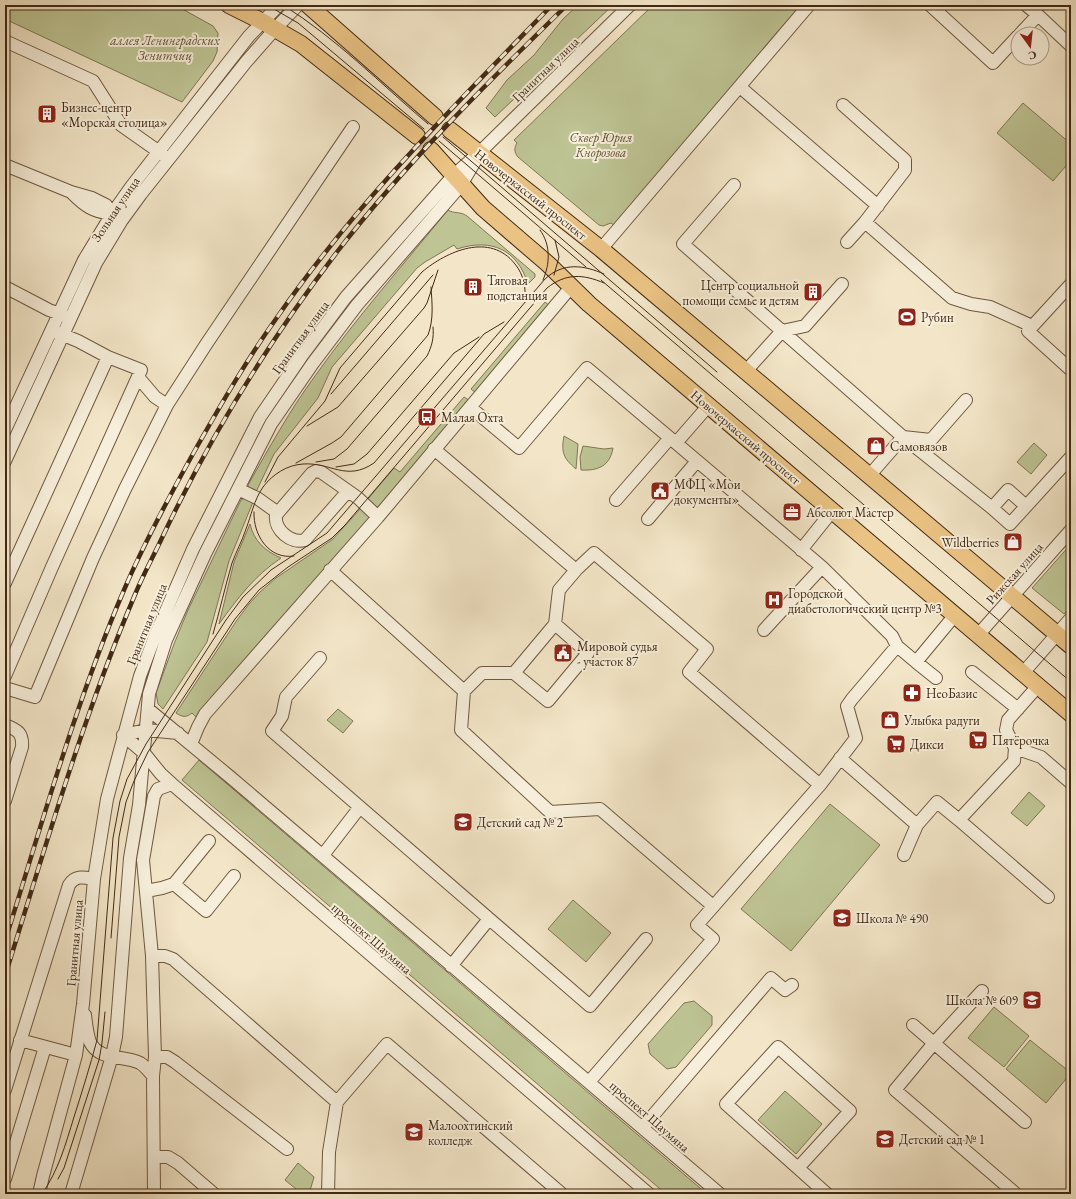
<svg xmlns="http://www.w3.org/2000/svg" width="1076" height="1199" viewBox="0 0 1076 1199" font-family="'EB Garamond',serif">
<rect width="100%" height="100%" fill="#f3e6c8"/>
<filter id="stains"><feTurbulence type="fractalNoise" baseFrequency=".005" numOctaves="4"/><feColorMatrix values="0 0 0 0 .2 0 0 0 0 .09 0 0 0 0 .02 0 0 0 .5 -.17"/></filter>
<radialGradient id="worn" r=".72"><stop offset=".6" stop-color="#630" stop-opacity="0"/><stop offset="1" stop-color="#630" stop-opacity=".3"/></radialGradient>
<!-- green -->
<path fill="#bec494" stroke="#807654" d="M5,5H175L177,6L213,26L218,33L217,52L213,61L182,102L5,19Z
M578,5H613L495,117L486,108L507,80L534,55L563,19Z
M653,5H802L615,226L611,223L603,226L599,225L518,157C514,152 514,148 517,143L514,140Z
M1023,103L1071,144V160L1053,181L997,133Z
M448,210C454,214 460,211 467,216L535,274V277L528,284C517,249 491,238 457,249L454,245L425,262L417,268L332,367L318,398L274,454L256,492L249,489L248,485C269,448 290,410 315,376C356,318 403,265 448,210Z
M545,302L551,307L477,394L471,389Z
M464,397L470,401L380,507H376L368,499L394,468L400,472Z
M564,436L578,444L576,469C563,458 561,452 564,436Z
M1034,443L1047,455L1031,474L1017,462Z
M583,446L604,449L613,448C610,466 598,471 581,470L580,457Z
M245,498L253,502L229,561L207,642L163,709L158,704L156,693L174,644L188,610L241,500Z
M361,508L371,518L196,717L192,713C186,718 182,717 176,713L237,620L249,604L260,592L276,578L333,539Z
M250,524C254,541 265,551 281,558C254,576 238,598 219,624L234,562Z
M1071,544V606L1064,614L1032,588Z
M338,709L353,721L343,733L327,720Z
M199,760L707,1194H666L182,780Z
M1029,792L1045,806L1027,826L1011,813Z
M830,804L880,845L791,951L741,909Z
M573,900L611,933L586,962L548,929Z
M694,1001L712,1016V1025L676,1067L667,1069L650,1054L648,1044L684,1003Z
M994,1007L1029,1036L1004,1067L968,1038Z
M1030,1040L1071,1073L1046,1103L1006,1069Z
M785,1091L822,1124L796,1154L758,1120Z
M298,1163L314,1177L309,1194H302L285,1180Z"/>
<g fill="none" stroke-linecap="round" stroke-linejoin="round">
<!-- major-tunnel -->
<path stroke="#d0c0a4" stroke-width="16" stroke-dasharray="16 8" stroke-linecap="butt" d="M417,136L431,150"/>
<!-- minor casing -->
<g stroke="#6e5841" stroke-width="14">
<path id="minor" d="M930,5L993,63L1018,36
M1026,5L1038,15
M1020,34L1038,15L1071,46
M5,41L93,81L121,125L165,156
M740,87L878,206
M843,105L905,160V170L865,222
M5,165L71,192L92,198L106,205L112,214L118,218
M734,185L683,244L782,331L805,326L842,284
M72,193C85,206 93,212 112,214
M847,242L865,222L952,298L971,304L990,307L1032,326
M601,249L809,5
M1071,284L1028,331L1071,370
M5,287L49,310L65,316
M746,371L782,331L903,437L869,476
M138,377L155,397L167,405
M470,407L519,448L587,368L676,443L709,405
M5,430L84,260L112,214L131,187L249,36L279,5
M903,437L992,508L1010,524L1070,458
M903,437L931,440L966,400
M676,443L822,567L892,636L897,646
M434,449L576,570
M5,461L96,263L122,220L141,194L246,62L275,29L298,5
M238,489L257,498L278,513
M348,491L305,540C291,544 274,530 276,515L312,473L316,471L321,472L358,498L378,517
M616,500L670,438
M992,508L1008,490L1026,506
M648,519L697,461
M801,550L833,510
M330,570L464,691
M5,583L108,357
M764,630L822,567
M978,635L1071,530
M320,658L286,697L282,716L272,731L590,1006L646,939
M916,662L936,678
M972,672L1018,709
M514,673L555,624
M1023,673L1071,618
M5,676L52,567L141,370L108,357L78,341L56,332
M5,688L35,697L93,558L125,489L167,405L207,343L353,127
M148,709L229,776L720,1194
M5,725C18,730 23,733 22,747L5,801
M123,735L144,753L161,774L172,784L649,1194
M123,735L146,730L178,733
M191,744L198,727L205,714L378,517L571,287
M1015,748L1041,757L1071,783
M840,758L917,825L937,802L959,820L1014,761L1015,748L1006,730L1008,720L1038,686
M959,820L1048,897
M323,855L360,807
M904,855L917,825
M174,884L206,911L234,876
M146,891L162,888L174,884L209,841
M713,906L600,809L550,812L461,730L464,691L482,673H514L548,701L588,653L555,624L559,590L576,570L594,553L707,649L689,672L820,785L856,738L847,706L852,699L897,646L916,662L955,615
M152,956H165L173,959L337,1102
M451,966L489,919
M982,991L934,1043L895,1090L1016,1194
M85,1015C86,1023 87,1034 90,1042C99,1061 124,1055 140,1063C145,1066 149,1071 153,1076
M913,1025L1025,1122
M20,1040L76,1055
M155,1057H167L175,1062L287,1149
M589,1082L713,939L697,925L820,785
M5,1090L69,885C75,875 83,877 94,879
M643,1127L771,978L785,990L792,985
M154,1157H168L178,1163L214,1194
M798,1168L850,1111L778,1047L726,1104L827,1194
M5,1179L45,1047
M39,1194L43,1176L76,1055L83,1004L94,879L107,799L140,676L155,636L193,549L260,417L301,357L346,297L454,175L479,153L630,5
M71,1194L112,1056L116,1037L130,858L139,805L149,694L166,640L205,554L271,424L313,363L357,305L461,185L477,158
M154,1194L153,1076L155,1057L152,956L143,860L154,796L158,789L172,784
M328,1194L329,1152L337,1102L387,1044L562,1194"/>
</g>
<!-- major casing -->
<g stroke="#422914" stroke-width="18">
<path id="major" d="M229,5L263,22L301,44L417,136
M308,5L435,117
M450,130L601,249L1071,646
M431,150L483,208L548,264L589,304L1071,714"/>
</g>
<!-- minor -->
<use href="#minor" stroke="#f7efdb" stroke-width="12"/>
<!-- major -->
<use href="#major" stroke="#eac384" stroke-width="16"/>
<!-- tram -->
<path stroke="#422914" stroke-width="1" d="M267,5L298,23L424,129
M283,5C336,38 381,84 428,124
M443,137L717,372
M439,141L586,267
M540,230C551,245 550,264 543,280
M554,275L559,257L555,240
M601,280L1071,682
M331,394L433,275
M307,426L338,407L424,308L427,303L438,270
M316,462L334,459L347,449L427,356C432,346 434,338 433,327
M296,463L332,443L341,437L428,335C434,319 432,303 431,287
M336,467L354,464L367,454L454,353L479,337
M265,482L278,457L325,401L340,368L422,272C447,251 490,232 515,264C524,275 526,288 525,302
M254,512C253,535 269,560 294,556
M213,634C220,610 225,587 232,563C236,552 242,541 246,529C251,516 254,500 263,487C273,474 287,465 303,464C331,462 346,482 374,463L484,334L504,322
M111,938L119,837L126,802L134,781L148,752L235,619L259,590L288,567L332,538L345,525L547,288C566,273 583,274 604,283
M58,1179L64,1168L99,1060L102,1043L105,1012
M42,1194C59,1169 65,1146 74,1117C82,1092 90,1066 97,1040L113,838L120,801L127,779L146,744L226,620L243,597L271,570L327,533L545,279C563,262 584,265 604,274"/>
<!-- rail casing -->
<g stroke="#422914" stroke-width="4.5">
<path id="rail" d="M5,941C42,824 75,704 124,590C144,543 169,497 194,452C220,406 247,359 278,316C357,202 456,104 552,5
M5,976C45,848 82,720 134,597C142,577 152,559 161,540C209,438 269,341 337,252C406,163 487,83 567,5"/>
</g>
<!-- rail -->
<use href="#rail" stroke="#f7efdb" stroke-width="3" stroke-dasharray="9" stroke-linecap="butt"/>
</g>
<!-- icons -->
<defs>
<g id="building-square" transform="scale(1)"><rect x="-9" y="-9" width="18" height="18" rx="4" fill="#8f2418" stroke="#f7efdb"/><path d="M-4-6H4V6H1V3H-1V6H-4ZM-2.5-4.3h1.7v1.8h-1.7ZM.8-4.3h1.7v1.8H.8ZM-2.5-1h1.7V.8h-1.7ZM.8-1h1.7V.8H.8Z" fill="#fff"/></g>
<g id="stadium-square" transform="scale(1)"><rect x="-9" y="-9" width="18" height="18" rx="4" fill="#8f2418" stroke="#f7efdb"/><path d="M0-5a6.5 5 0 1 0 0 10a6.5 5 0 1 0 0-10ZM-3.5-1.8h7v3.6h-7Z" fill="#fff"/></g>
<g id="bus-square" transform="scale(1)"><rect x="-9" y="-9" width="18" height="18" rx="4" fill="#8f2418" stroke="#f7efdb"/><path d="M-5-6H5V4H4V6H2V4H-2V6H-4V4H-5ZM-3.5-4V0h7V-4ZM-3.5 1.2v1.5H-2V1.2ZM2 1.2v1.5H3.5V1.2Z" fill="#fff"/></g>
<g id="shop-square" transform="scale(1)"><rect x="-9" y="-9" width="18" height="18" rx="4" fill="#8f2418" stroke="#f7efdb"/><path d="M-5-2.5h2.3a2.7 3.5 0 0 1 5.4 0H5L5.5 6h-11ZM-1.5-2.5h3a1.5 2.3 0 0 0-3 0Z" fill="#fff"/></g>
<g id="civic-square" transform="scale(1)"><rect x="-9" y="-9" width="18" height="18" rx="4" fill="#8f2418" stroke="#f7efdb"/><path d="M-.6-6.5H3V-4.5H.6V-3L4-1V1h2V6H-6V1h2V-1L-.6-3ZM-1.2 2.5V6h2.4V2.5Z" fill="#fff"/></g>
<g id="office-square" transform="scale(1)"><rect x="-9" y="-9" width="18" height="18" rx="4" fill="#8f2418" stroke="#f7efdb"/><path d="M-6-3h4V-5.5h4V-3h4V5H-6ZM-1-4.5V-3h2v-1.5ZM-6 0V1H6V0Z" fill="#fff"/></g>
<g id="hospital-square" transform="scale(1)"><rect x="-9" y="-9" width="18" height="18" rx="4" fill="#8f2418" stroke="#f7efdb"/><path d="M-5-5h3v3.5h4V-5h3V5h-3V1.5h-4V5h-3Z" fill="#fff"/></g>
<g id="pharmacy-square" transform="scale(1)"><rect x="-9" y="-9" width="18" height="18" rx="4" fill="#8f2418" stroke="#f7efdb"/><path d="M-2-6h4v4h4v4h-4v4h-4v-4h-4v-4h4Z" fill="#fff"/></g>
<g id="supermarket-square" transform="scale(1)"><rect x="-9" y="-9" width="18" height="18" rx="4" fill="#8f2418" stroke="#f7efdb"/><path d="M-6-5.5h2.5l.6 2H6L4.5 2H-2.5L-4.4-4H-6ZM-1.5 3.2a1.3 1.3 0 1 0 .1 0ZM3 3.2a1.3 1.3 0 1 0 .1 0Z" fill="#fff"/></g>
<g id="school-square" transform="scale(1)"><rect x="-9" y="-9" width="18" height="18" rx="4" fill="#8f2418" stroke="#f7efdb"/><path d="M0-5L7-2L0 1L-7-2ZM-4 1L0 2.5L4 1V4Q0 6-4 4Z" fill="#fff"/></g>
<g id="university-square" transform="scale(1)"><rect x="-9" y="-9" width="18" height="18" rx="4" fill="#8f2418" stroke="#f7efdb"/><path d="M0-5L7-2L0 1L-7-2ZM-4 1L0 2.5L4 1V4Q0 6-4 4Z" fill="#fff"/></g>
</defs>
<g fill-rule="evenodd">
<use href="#building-square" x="47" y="114"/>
<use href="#building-square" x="473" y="287"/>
<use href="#building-square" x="813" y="292"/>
<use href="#stadium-square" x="907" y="317"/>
<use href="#bus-square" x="427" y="417"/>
<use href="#shop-square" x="876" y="446"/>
<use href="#civic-square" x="660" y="491"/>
<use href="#office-square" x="792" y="512"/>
<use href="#shop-square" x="1013" y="542"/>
<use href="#hospital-square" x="774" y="600"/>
<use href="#civic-square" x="563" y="653"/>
<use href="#pharmacy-square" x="912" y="693"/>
<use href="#shop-square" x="890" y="720"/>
<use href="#supermarket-square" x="978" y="740"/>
<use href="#supermarket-square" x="896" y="744"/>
<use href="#school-square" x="463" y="822"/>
<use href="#school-square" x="842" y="918"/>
<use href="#school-square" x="1032" y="1000"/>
<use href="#university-square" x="414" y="1132"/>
<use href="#school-square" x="885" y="1139"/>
</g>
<g text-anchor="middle" stroke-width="4" stroke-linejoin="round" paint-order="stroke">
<!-- park labels -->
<g font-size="13" font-style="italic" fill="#615034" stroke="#f7efdb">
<text x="165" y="45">аллея Ленинградских<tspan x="165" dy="15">Зенитчиц</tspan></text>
<text x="601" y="142">Сквер Юрия<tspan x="601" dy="15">Кнорозова</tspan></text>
</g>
<!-- street labels -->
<g font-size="13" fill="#422914" stroke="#f7efdb">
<text transform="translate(545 69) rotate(-44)" y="5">Гранитная улица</text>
<text transform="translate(531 194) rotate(38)" y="5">Новочеркасский проспект</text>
<text transform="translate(115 209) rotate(-56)" y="5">Зольная улица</text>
<text transform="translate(300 337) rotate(-54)" y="5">Гранитная улица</text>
<text transform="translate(746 437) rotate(40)" y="5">Новочеркасский проспект</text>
<text transform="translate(1014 573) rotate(-48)" y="5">Рижская улица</text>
<text transform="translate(146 624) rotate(-68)" y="5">Гранитная улица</text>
<text transform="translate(372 938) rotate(41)" y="5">проспект Шаумяна</text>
<text transform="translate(74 943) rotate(-85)" y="5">Гранитная улица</text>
<text transform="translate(650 1116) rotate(41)" y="5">проспект Шаумяна</text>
</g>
<!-- poi labels -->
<g font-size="13" fill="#422914" stroke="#f7efdb" text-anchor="start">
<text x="61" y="112">Бизнес-центр<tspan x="61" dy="15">«Морская столица»</tspan></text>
<text x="487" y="285">Тяговая<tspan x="487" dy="15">подстанция</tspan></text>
<text x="799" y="290" text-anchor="end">Центр социальной<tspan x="799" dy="15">помощи семье и детям</tspan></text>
<text x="921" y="322">Рубин</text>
<text x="441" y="422">Малая Охта</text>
<text x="890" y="451">Самовязов</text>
<text x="674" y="489">МФЦ «Мои<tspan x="674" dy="15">документы»</tspan></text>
<text x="806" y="517">Абсолют Мастер</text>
<text x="999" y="547" text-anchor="end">Wildberries</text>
<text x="788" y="598">Городской<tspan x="788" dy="15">диабетологический центр №3</tspan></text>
<text x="577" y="651">Мировой судья<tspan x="577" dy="15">- участок 87</tspan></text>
<text x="926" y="698">НеоБазис</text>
<text x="904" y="725">Улыбка радуги</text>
<text x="992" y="745">Пятёрочка</text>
<text x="910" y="749">Дикси</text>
<text x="477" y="827">Детский сад № 2</text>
<text x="856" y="923">Школа № 490</text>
<text x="1018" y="1005" text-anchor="end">Школа № 609</text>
<text x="428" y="1130">Малоохтинский<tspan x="428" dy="15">колледж</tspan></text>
<text x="899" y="1144">Детский сад № 1</text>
</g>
</g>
<!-- margin -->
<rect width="1076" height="1199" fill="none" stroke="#f3e6c8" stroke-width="20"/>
<rect x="6" y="6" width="1064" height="1187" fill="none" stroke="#422914" stroke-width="2"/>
<rect x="10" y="10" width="1056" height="1179" fill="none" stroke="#422914"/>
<!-- north arrow -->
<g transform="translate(1030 46) rotate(165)"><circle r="19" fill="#f7efdb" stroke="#afa08b"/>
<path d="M0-3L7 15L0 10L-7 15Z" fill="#8f2418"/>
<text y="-6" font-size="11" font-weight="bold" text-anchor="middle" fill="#422914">С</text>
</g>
<rect width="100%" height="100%" filter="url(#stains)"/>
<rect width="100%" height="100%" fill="url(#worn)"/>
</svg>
